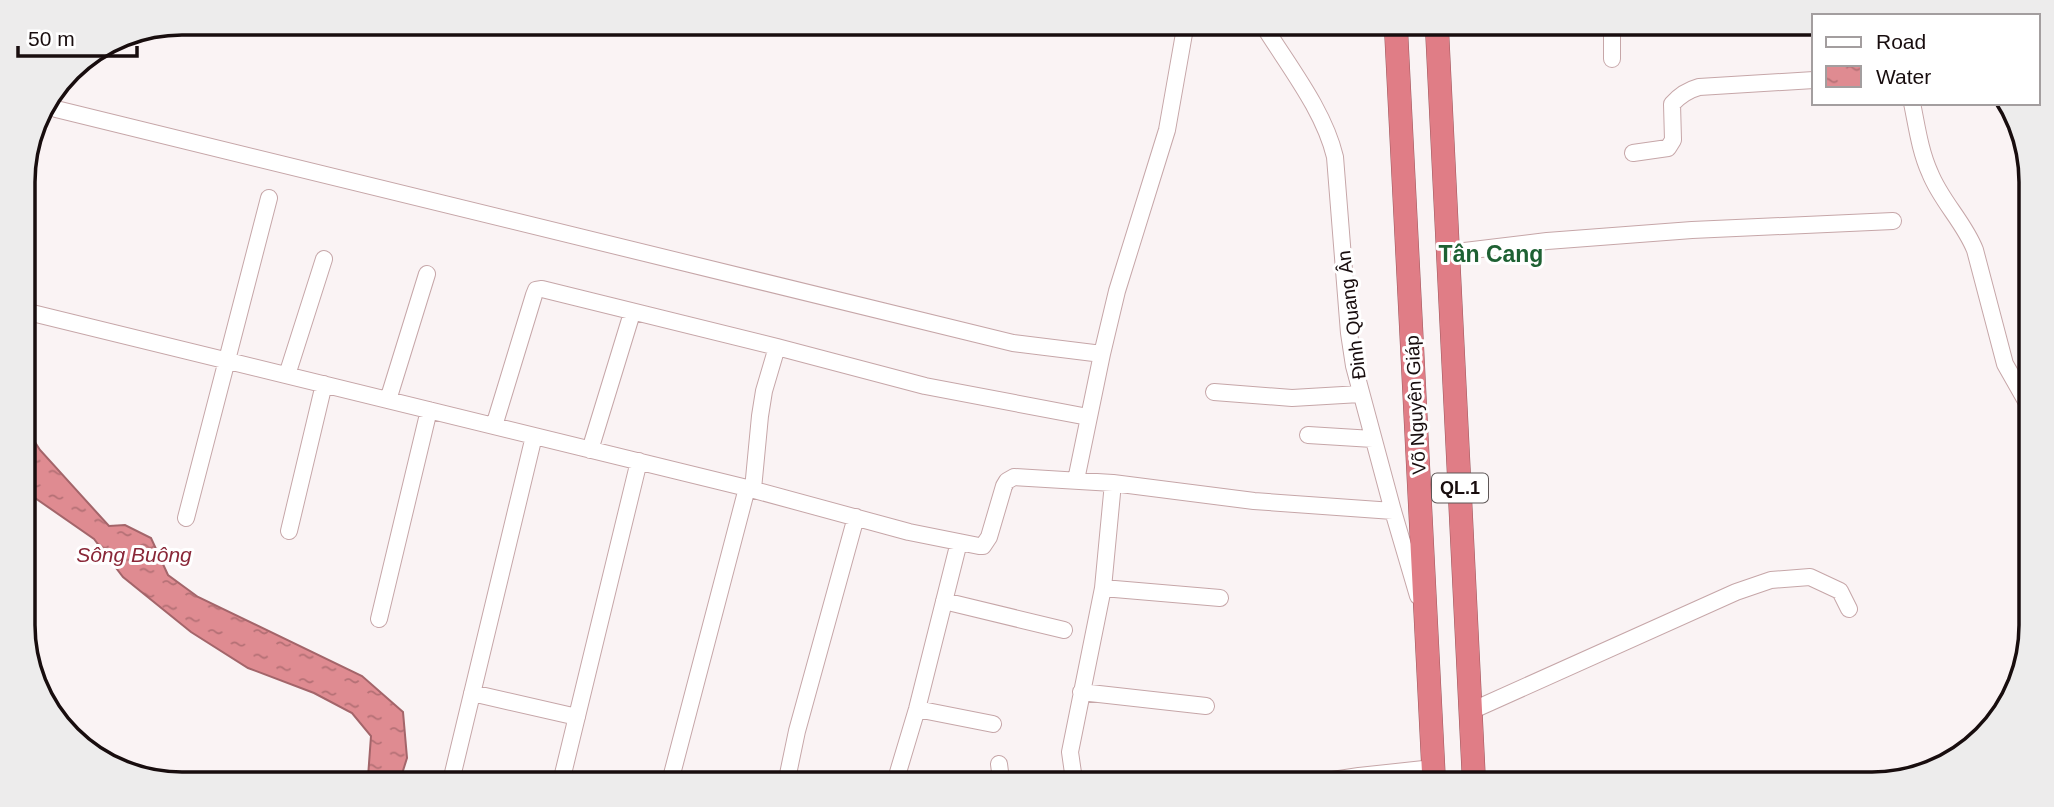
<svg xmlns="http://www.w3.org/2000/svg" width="2054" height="807" viewBox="0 0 2054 807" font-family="Helvetica,sans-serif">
<defs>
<pattern id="water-ripples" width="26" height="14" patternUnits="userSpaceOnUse" patternTransform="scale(1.75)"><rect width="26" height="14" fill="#df8b91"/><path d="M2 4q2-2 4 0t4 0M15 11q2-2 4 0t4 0" fill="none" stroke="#b47075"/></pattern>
</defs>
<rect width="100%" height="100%" fill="#faf3f4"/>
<!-- water -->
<path fill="url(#water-ripples)" stroke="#a3656a" stroke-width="2" d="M24,425L40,450L109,526L125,525L151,538L168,575L198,597L362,676L403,712L407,758L401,777H368L371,736L352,713L314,693L248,668L191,632L123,577L94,539L25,491Z"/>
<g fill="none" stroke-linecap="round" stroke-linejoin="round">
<!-- minor casing -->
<g stroke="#c6a6a8" stroke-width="18">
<path id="minor" d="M1265,28C1290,68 1324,111 1335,157L1349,333L1354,366L1393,511L1418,596
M1612,30V59
M1912,103C1917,127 1920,151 1930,173C1941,201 1964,222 1975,250L2005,364L2026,401
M56,109L1013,343L1102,354
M1633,153L1668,148L1673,140L1672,104C1680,95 1688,90 1699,87L1814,80
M1448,253L1547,241L1692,230L1893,221
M24,311L747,488L909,532L979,546H983L989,537L1004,486L1007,481L1014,477L1113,483L1254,501L1393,511
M287,375L324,259
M1214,392L1292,398L1360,394
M388,400L427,274
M494,426L534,295L536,290L542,289L777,347L925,386L1088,417
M1308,435L1373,439
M590,450L632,313
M1076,480L1102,354L1117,291L1167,130L1185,28
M753,489L760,416L764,391L777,347
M186,518L269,198
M289,531L324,384
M1103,588L1220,598
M944,601L1064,630
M379,619L429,410
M1081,692L1206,706
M472,693L577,717
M917,709L993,724
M1471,711L1736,592L1771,580L1810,577L1840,591L1849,609
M999,764L1001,780
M452,777L534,436
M562,778L639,461
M671,778L747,488
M787,779L797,731L856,517
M896,779L917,709L959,542
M1074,780L1070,752L1103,588L1113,483
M1326,781L1359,776L1433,768"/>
</g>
<!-- highway casing -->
<g stroke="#9a565c" stroke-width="24">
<path id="highway" d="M1396,29L1434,782
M1437,29L1474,782"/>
</g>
<!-- minor -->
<use href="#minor" stroke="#fff" stroke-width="16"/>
<!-- highway -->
<use href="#highway" stroke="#e07d86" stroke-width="23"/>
</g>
<g text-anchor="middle" stroke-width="6" stroke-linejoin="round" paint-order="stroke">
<!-- shield labels -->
<rect fill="#fff" stroke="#5d5656" stroke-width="2" x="1432" y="473.5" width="56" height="29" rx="5"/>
<g font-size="18" font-weight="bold" fill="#180d0e">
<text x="1460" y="494">QL.1</text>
</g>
<!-- street labels -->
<g font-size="19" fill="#180d0e" stroke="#fff">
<text transform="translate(1351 315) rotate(-97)" y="7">Đinh Quang Ân</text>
<text transform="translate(1415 405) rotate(-93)" y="7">Võ Nguyên Giáp</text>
</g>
<!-- water labels -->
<g font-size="21" font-style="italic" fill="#892637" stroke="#fff">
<text x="134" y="562">Sông Buông</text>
</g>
<!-- quarter labels -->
<g font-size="23" font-weight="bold" fill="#1e6133" stroke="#fff">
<text x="1491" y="262">Tân Cang</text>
</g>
</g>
<!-- crop -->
<path d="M0 0H2054V807H0ZM182 35H1872A147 147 0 0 1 2019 182V625A147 147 0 0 1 1872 772H182A147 147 0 0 1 35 625V182A147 147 0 0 1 182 35Z" fill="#edecec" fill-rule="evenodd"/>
<path fill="none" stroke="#180d0e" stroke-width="3.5" d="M182 35H1872A147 147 0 0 1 2019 182V625A147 147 0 0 1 1872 772H182A147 147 0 0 1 35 625V182A147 147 0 0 1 182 35Z"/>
<!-- legend -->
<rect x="1812" y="14" width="228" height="91" fill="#ffffff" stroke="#a39e9f" stroke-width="2"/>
<rect x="1826" y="37" width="35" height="10" fill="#ffffff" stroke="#a39e9f" stroke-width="2"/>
<text x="1876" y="49" font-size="21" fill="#180d0e">Road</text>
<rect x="1826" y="66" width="35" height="21" fill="url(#water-ripples)" stroke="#a39e9f" stroke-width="2"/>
<text x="1876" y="84" font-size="21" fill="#180d0e">Water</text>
<!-- scale -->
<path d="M18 46v10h119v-10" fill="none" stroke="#180d0e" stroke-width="3.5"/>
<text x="28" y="46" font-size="21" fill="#180d0e" stroke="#ffffff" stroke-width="5" paint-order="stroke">50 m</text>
</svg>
